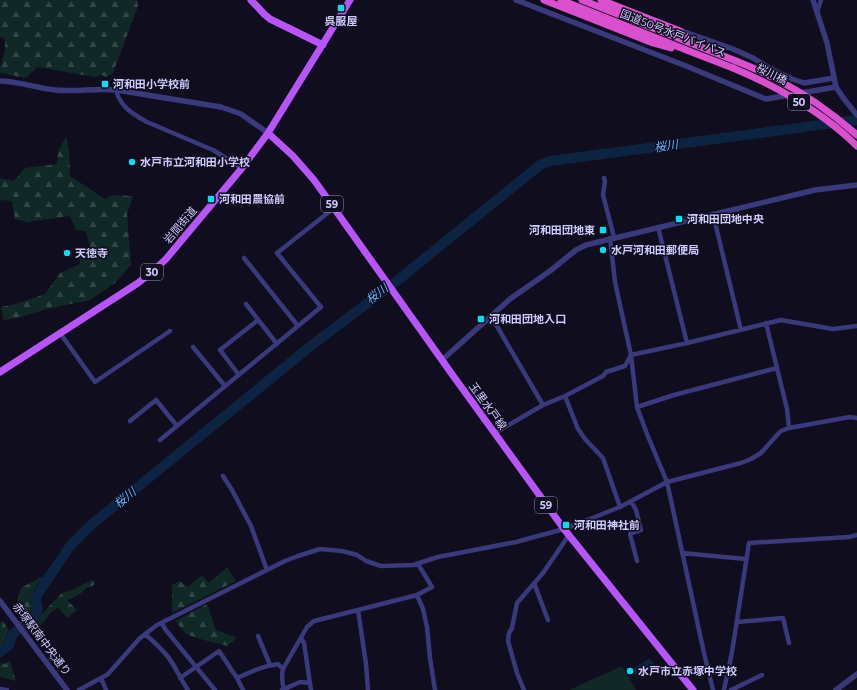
<svg xmlns="http://www.w3.org/2000/svg" width="857" height="690" viewBox="0 0 857 690" font-family="Montserrat,'Noto Sans JP',sans-serif">
<defs>
<pattern id="forest-firs" width="22" height="20" patternUnits="userSpaceOnUse"><rect width="22" height="20" fill="#102826"/><path d="M5 1l3.5 6h-7zM16 11l3.5 6h-7z" fill="#324647"/></pattern>
</defs>
<rect width="100%" height="100%" fill="#0f0d1e"/>
<!-- forest -->
<path fill="url(#forest-firs)" d="M0,0H137L138,6L113,73L107,77L101,75L95,77L37,67L26,78L0,73V68L5,51V38L0,37Z
M66,136L69,151L70,176L105,199L113,195L133,196L127,214L131,265L115,283L90,300L47,309L17,318L3,320L1,307L16,304L45,294L53,283L60,273L80,264L79,250L90,248L86,231L76,230L70,216L28,222L15,219L12,201L0,200V178L14,181L25,168L57,164L58,152Z
M227,567L236,581L172,613V585L179,581L188,587L202,575L209,583Z
M41,577L42,578C39,583 33,589 32,595C28,608 44,604 25,619L15,607L21,588Z
M92,580L95,582L93,586L88,587L77,596L67,600L77,610L67,618L58,608L51,612L35,633L29,625L36,620L62,593L72,590Z
M207,604L216,630L237,638L227,646L200,639L186,634L175,621Z
M3,621L9,631C5,636 6,642 0,647V623Z
M10,661L16,681L0,677V663L4,664Z"/>
<!-- pitch -->
<path fill="#102826" d="M622,666L636,690H569Z"/>
<!-- water -->
<path fill="#0d2342" d="M650,658L656,667L638,677L632,669Z"/>
<g fill="none" stroke-linecap="round" stroke-linejoin="round">
<!-- river -->
<path stroke="#0d2342" stroke-width="10" d="M0,652L9,645L13,634L37,614L38,608L36,601L37,595L70,546L91,525L312,345L398,280L540,165L550,161L857,120"/>
<!-- minor -->
<path stroke="#39397c" stroke-width="4.5" d="M817,12L821,0
M116,90C120,107 133,114 147,122L213,150L242,168
M604,178L605,181L603,195L614,237
M713,214L741,330
M658,227L687,343
M610,238L615,282L631,355L637,407L647,434L667,482L704,653L713,690
M244,258L298,326
M246,304L277,344
M491,316L543,405
M766,323L787,409L789,428
M60,333L95,382L170,331
M193,347L225,386
M239,375L220,350L258,320
M565,396L578,429L585,439L603,458L620,507
M637,407L674,395L777,368
M130,421L156,400L177,426
M495,433L543,405L565,396L603,376L606,372L625,366L631,355L687,343L781,320L833,329L857,326
M160,440L321,307L277,253L334,208
M223,476L232,490L251,526L267,570
M631,501L636,510L641,530L630,534L637,561
M682,553L746,559
M418,564L432,587L417,595L423,609L427,627L430,658L435,690
M534,583L548,620
M737,622L783,618L789,643
M162,623L165,629L215,690
M145,634C153,641 161,648 168,657C176,667 180,679 188,690
M258,636L270,665
M301,638L304,643L311,690
M101,678L106,690
M180,678L219,651L237,678L243,690
M237,678C250,672 263,666 278,664L283,669
M0,689L7,690
M79,690L101,678L108,674L140,638L157,625L285,561L298,556L320,549L342,551L350,553L357,555L366,561L381,566L413,565L438,557L516,542L564,529L595,517L620,507L667,482L741,463L751,459L761,453L777,435L781,431L789,428L850,417L857,418
M282,690L300,682L310,683
M284,690C282,682 281,676 283,669L307,627L314,621L358,610
M368,690L366,664L358,610L417,595
M524,690L517,673L508,641L509,633L512,628L517,603L543,573L569,535
M724,690L732,652L749,543L849,537L857,535
M731,690L762,675"/>
<!-- tertiary -->
<path stroke="#39397c" stroke-width="5.5" d="M516,0L686,66L766,99L836,87
M813,0L827,43L836,87L844,99L857,115
M682,31L733,49L753,58L773,70L792,79L804,83L834,78
M0,81C18,81 36,88 55,90C75,92 96,88 116,90L221,107L241,114L268,133
M442,360L510,299L550,271L576,250L586,245L815,190L857,185
M0,601L67,690
M836,690L857,674"/>
<!-- primary -->
<path stroke="#b855fa" stroke-width="7" d="M251,0L264,14L270,19L323,45
M268,133L293,156L314,180L454,377L564,529L693,690
M0,372L138,283L153,271L166,259L242,168L268,133L350,0"/>
<!-- trunk -->
<path stroke="#d94fce" stroke-width="7" d="M544,0L653,43L671,48
M561,0L694,53L733,68
M582,0L736,61
M601,0L680,31L691,41"/>
<!-- trunk-bridge -->
<path stroke="#d94fce" stroke-width="7" d="M736,61C751,67 765,73 778,80C807,95 833,114 857,135
M733,68C778,87 822,112 857,146"/>
</g>
<!-- markers -->
<g fill="#06ddee" stroke="#0f0d1e" stroke-width="1.5">
<rect x="337" y="4" width="8" height="8" rx="2"/>
<rect x="101" y="80" width="8" height="8" rx="2"/>
<circle cx="132" cy="162" r="4"/>
<rect x="207" y="195" width="8" height="8" rx="2"/>
<rect x="675" y="215" width="8" height="8" rx="2"/>
<rect x="599" y="226" width="8" height="8" rx="2"/>
<circle cx="603" cy="250" r="4"/>
<circle cx="67" cy="253" r="4"/>
<rect x="477" y="315" width="8" height="8" rx="2"/>
<rect x="562" y="521" width="8" height="8" rx="2"/>
<circle cx="630" cy="671" r="4"/>
</g>
<g text-anchor="middle" stroke-width="3" stroke-linejoin="round" paint-order="stroke">
<!-- shield labels -->
<g fill="#0f0d1e" stroke="#9592bb" stroke-width="1">
<rect x="788" y="94" width="22" height="16" rx="3"/>
<rect x="321" y="196" width="22" height="16" rx="3"/>
<rect x="141" y="264" width="22" height="16" rx="3"/>
<rect x="535" y="497" width="22" height="16" rx="3"/>
</g>
<g font-size="10" font-weight="bold" fill="#cfcbfe">
<text x="799" y="106">50</text>
<text x="332" y="208">59</text>
<text x="152" y="276">30</text>
<text x="546" y="509">59</text>
</g>
<!-- poi labels -->
<g font-size="11" font-weight="bold" fill="#cfcbfe" stroke="#0f0d1e" text-anchor="start">
<text x="341" y="25" text-anchor="middle">呉服屋</text>
<text x="113" y="88">河和田小学校前</text>
<text x="140" y="166">水戸市立河和田小学校</text>
<text x="219" y="203">河和田農協前</text>
<text x="687" y="223">河和田団地中央</text>
<text x="595" y="234" text-anchor="end">河和田団地東</text>
<text x="611" y="254">水戸河和田郵便局</text>
<text x="75" y="257">天徳寺</text>
<text x="489" y="323">河和田団地入口</text>
<text x="574" y="529">河和田神社前</text>
<text x="638" y="675">水戸市立赤塚中学校</text>
</g>
<!-- street labels -->
<g font-size="11" fill="#cfcbfe" stroke="#0f0d1e">
<text transform="translate(673 33) rotate(21)" y="4">国道50号水戸バイパス</text>
<text transform="translate(772 74) rotate(27)" y="4">桜川橋</text>
<text transform="translate(180 225) rotate(-50)" y="4">岩間街道</text>
<text transform="translate(488 406) rotate(54)" y="4">玉里水戸線</text>
<text transform="translate(42 639) rotate(53)" y="4">赤塚駅南中央通り</text>
</g>
<!-- water labels -->
<g font-size="12" font-style="italic" fill="#5cb5fb" stroke="#0f0d1e">
<text transform="translate(666 146) rotate(-8)" y="4">桜川</text>
<text transform="translate(377 294) rotate(-38)" y="4">桜川</text>
<text transform="translate(125 498) rotate(-39)" y="4">桜川</text>
</g>
</g>
</svg>
